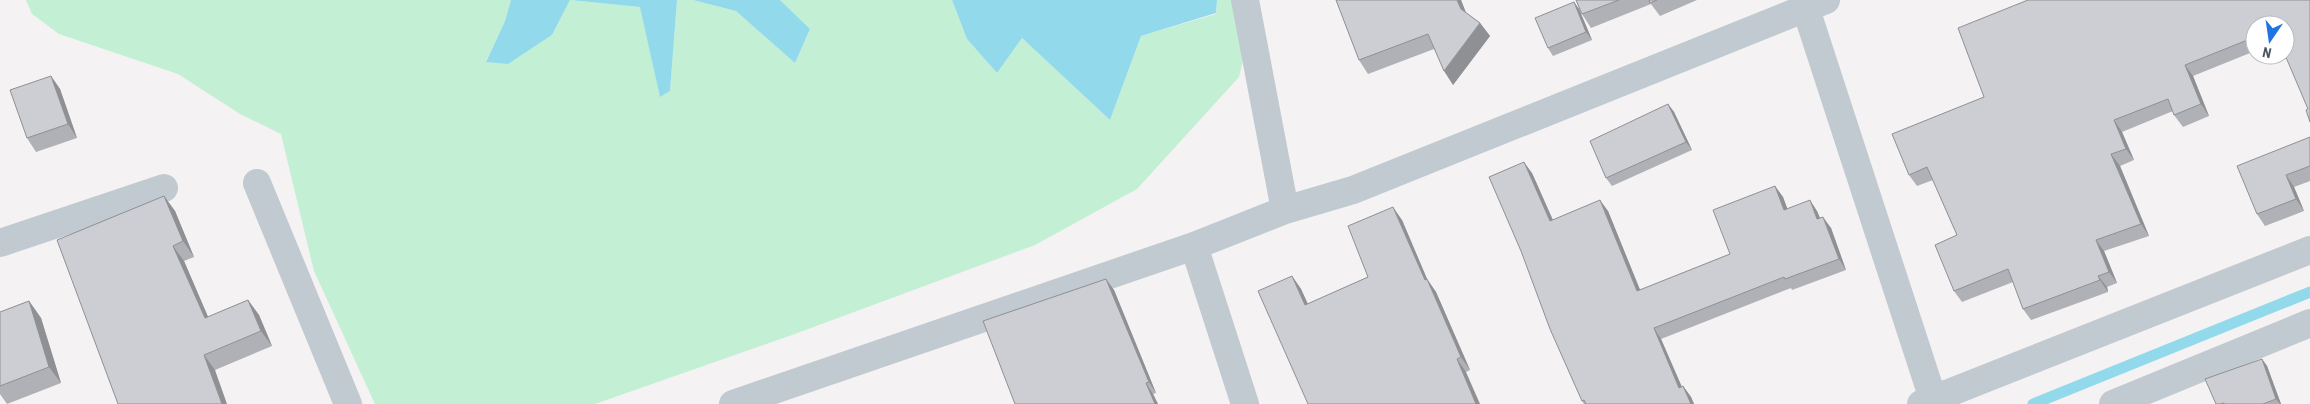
<svg xmlns="http://www.w3.org/2000/svg" width="2310" height="404" viewBox="0 0 2310 404" font-family="'Roboto Condensed',sans-serif">
<rect width="100%" height="100%" fill="#f4f2f2"/>
<!-- green -->
<path fill="#c3efd4" d="M26,0H511L505,21L486,61L508,64L552,35L570,0L641,7L660,97L670,91L677,0H693L736,11L795,63L810,29L780,0H952L967,39L997,73L1022,38L1110,120L1141,36L1216,14L1217,0H1254L1249,34L1239,77L1137,189L1035,245L792,335L595,404H375L314,271L281,134L240,114L178,74L59,34L32,14Z"/>
<!-- water -->
<path fill="#91d9eb" d="M511,0H677L670,91L660,97L640,7L570,0L552,35L508,64L486,62L505,21Z
M693,0H780L810,29L795,63L736,11Z
M952,0H1217L1216,13L1141,36L1110,120L1022,38L997,73L967,39Z"/>
<g fill="none" stroke-linecap="round" stroke-linejoin="round">
<!-- stream -->
<path stroke="#91d9eb" stroke-width="11" d="M2033,404L2310,292"/>
<!-- minor -->
<path stroke="#c1c9d1" stroke-width="28" d="M1245,0L1285,210
M1803,0L1933,399
M257,183L348,404
M0,243L164,188
M1194,246L1245,404
M733,404L1194,246L1285,210L1353,190L1826,0
M1921,404L2310,250
M2113,404L2310,323"/>
</g>
<!-- wall -->
<path fill="#afb1b6" d="M1336,0H1461L1466,13L1480,23L1490,36L1453,85L1434,49L1368,74L1359,60Z
M1576,0H1697L1660,16L1651,4L1591,28L1582,14Z
M2310,0L2308,109L2285,25H2255V51L2193,76L2209,116L2183,127L2174,115L2173,111L2122,132L2134,160L2120,166L2149,236L2104,251L2117,283L2107,287L2108,292L2031,320L2023,309L2013,282L1962,302L1954,291L1957,235L1933,180L1917,186L1909,175L1984,97Z
M1574,2L1579,9L1592,40L1553,56L1548,48Z
M51,76L60,89L77,138L36,152L27,138Z
M1668,104L1674,112L1692,150L1612,186L1606,178Z
M2310,137V181L2294,187L2304,211L2265,226L2257,214Z
M1532,173L1553,220L1608,211L1640,290L1730,254L1775,186L1783,197L1787,209L1817,211L1820,218L1831,228L1846,270L1792,290L1791,288L1661,339L1682,387L1683,386L1691,397L1694,404H1584L1582,401Z
M164,196L175,211L194,257L184,261L208,317L248,300L259,315L272,346L215,370L118,404Z
M1402,220L1427,279L1436,292L1470,370L1466,372L1308,404L1292,276L1301,289L1308,304L1368,277Z
M1114,290L1156,393L1153,394L1158,404H1015Z
M29,301L41,318L61,383L7,404L0,394V312Z
M2262,359L2267,366L2281,404H2216Z"/>
<!-- shaded-wall -->
<path fill="#8f9094" d="M1457,0H1461L1470,23L1461,9Z
M1574,2L1579,9L1592,40L1586,32Z
M1480,23L1490,36L1453,85L1444,71Z
M2185,65L2193,76L2209,116L2201,104Z
M51,76L60,89L77,138L68,124Z
M1668,104L1674,112L1692,150L1686,142Z
M2114,120L2122,132L2134,160L2126,149Z
M2111,154L2120,166L2149,236L2141,224Z
M1524,162L1532,173L1558,232L1550,221Z
M2286,175L2294,187L2304,211L2296,199Z
M1775,186L1783,197L1792,221L1784,210Z
M164,196L175,211L194,257L183,241Z
M1600,200L1608,211L1645,302L1637,291Z
M1810,200L1817,211L1825,230L1817,219Z
M1393,207L1402,220L1433,293L1425,280Z
M1823,217L1831,228L1846,270L1839,259Z
M2096,240L2104,251L2117,283L2109,272Z
M173,246L184,261L215,333L205,318Z
M1292,276L1301,289L1314,318L1305,305Z
M2098,276L2107,287L2108,292L2100,280Z
M1106,279L1114,290L1156,393L1149,382Z
M1427,279L1436,292L1470,370L1461,357Z
M248,300L259,315L272,346L261,331Z
M29,301L41,318L61,383L49,367Z
M1654,328L1661,339L1687,399L1679,388Z
M204,355L215,370L227,404H222Z
M1457,359L1466,372L1480,404H1476Z
M2262,359L2267,366L2281,404H2280L2276,399Z
M1146,383L1153,394L1158,404H1155Z
M1683,386L1691,397L1694,404H1691Z"/>
<!-- building -->
<path fill="#ccced4" stroke="#8f9094" d="M1336,0H1457L1461,9L1480,23L1444,71L1428,34L1359,60Z
M1576,0H1619L1582,14Z
M1649,0H1657L1650,3Z
M2028,0H2310V122L2306,110L2308,109L2285,55V25H2255V37L2185,65L2201,104L2174,115L2168,99L2114,120L2126,149L2111,154L2141,224L2096,240L2109,272L2098,276L2100,280L2023,309L2008,269L1954,291L1935,245L1957,235L1927,167L1909,175L1892,134L1984,97L1958,28Z
M1574,2L1586,32L1548,48L1535,18Z
M51,76L68,124L27,138L10,90Z
M1668,104L1686,142L1606,178L1590,141Z
M2310,137V166L2286,175L2296,199L2257,214L2237,166Z
M1524,162L1550,221L1600,200L1637,291L1730,254L1713,210L1775,186L1784,210L1810,200L1817,219L1823,217L1839,259L1785,279L1784,277L1654,328L1679,388L1683,386L1691,404H1586L1584,400L1582,401L1550,329L1521,251L1489,177Z
M164,196L183,241L173,246L205,318L248,300L261,331L204,355L222,404H118L57,240Z
M1393,207L1425,280L1427,279L1461,357L1457,359L1476,404H1308L1258,291L1292,276L1305,305L1368,277L1348,226Z
M1106,279L1149,382L1146,383L1155,404H1015L983,321Z
M29,301L49,367L0,386V312Z
M2262,359L2276,399L2263,404H2224V403L2220,404H2216L2205,379Z"/>
<!-- north arrow -->
<g transform="translate(2270 40) rotate(193)"><circle r="24" fill="#ffffff" stroke="#b7bbbf"/>
<path d="M0-4L9 19L0 12L-9 19Z" fill="#1f74e2"/>
<text y="-8" font-size="14" font-weight="bold" text-anchor="middle" fill="#4a5560">N</text>
</g>
</svg>
